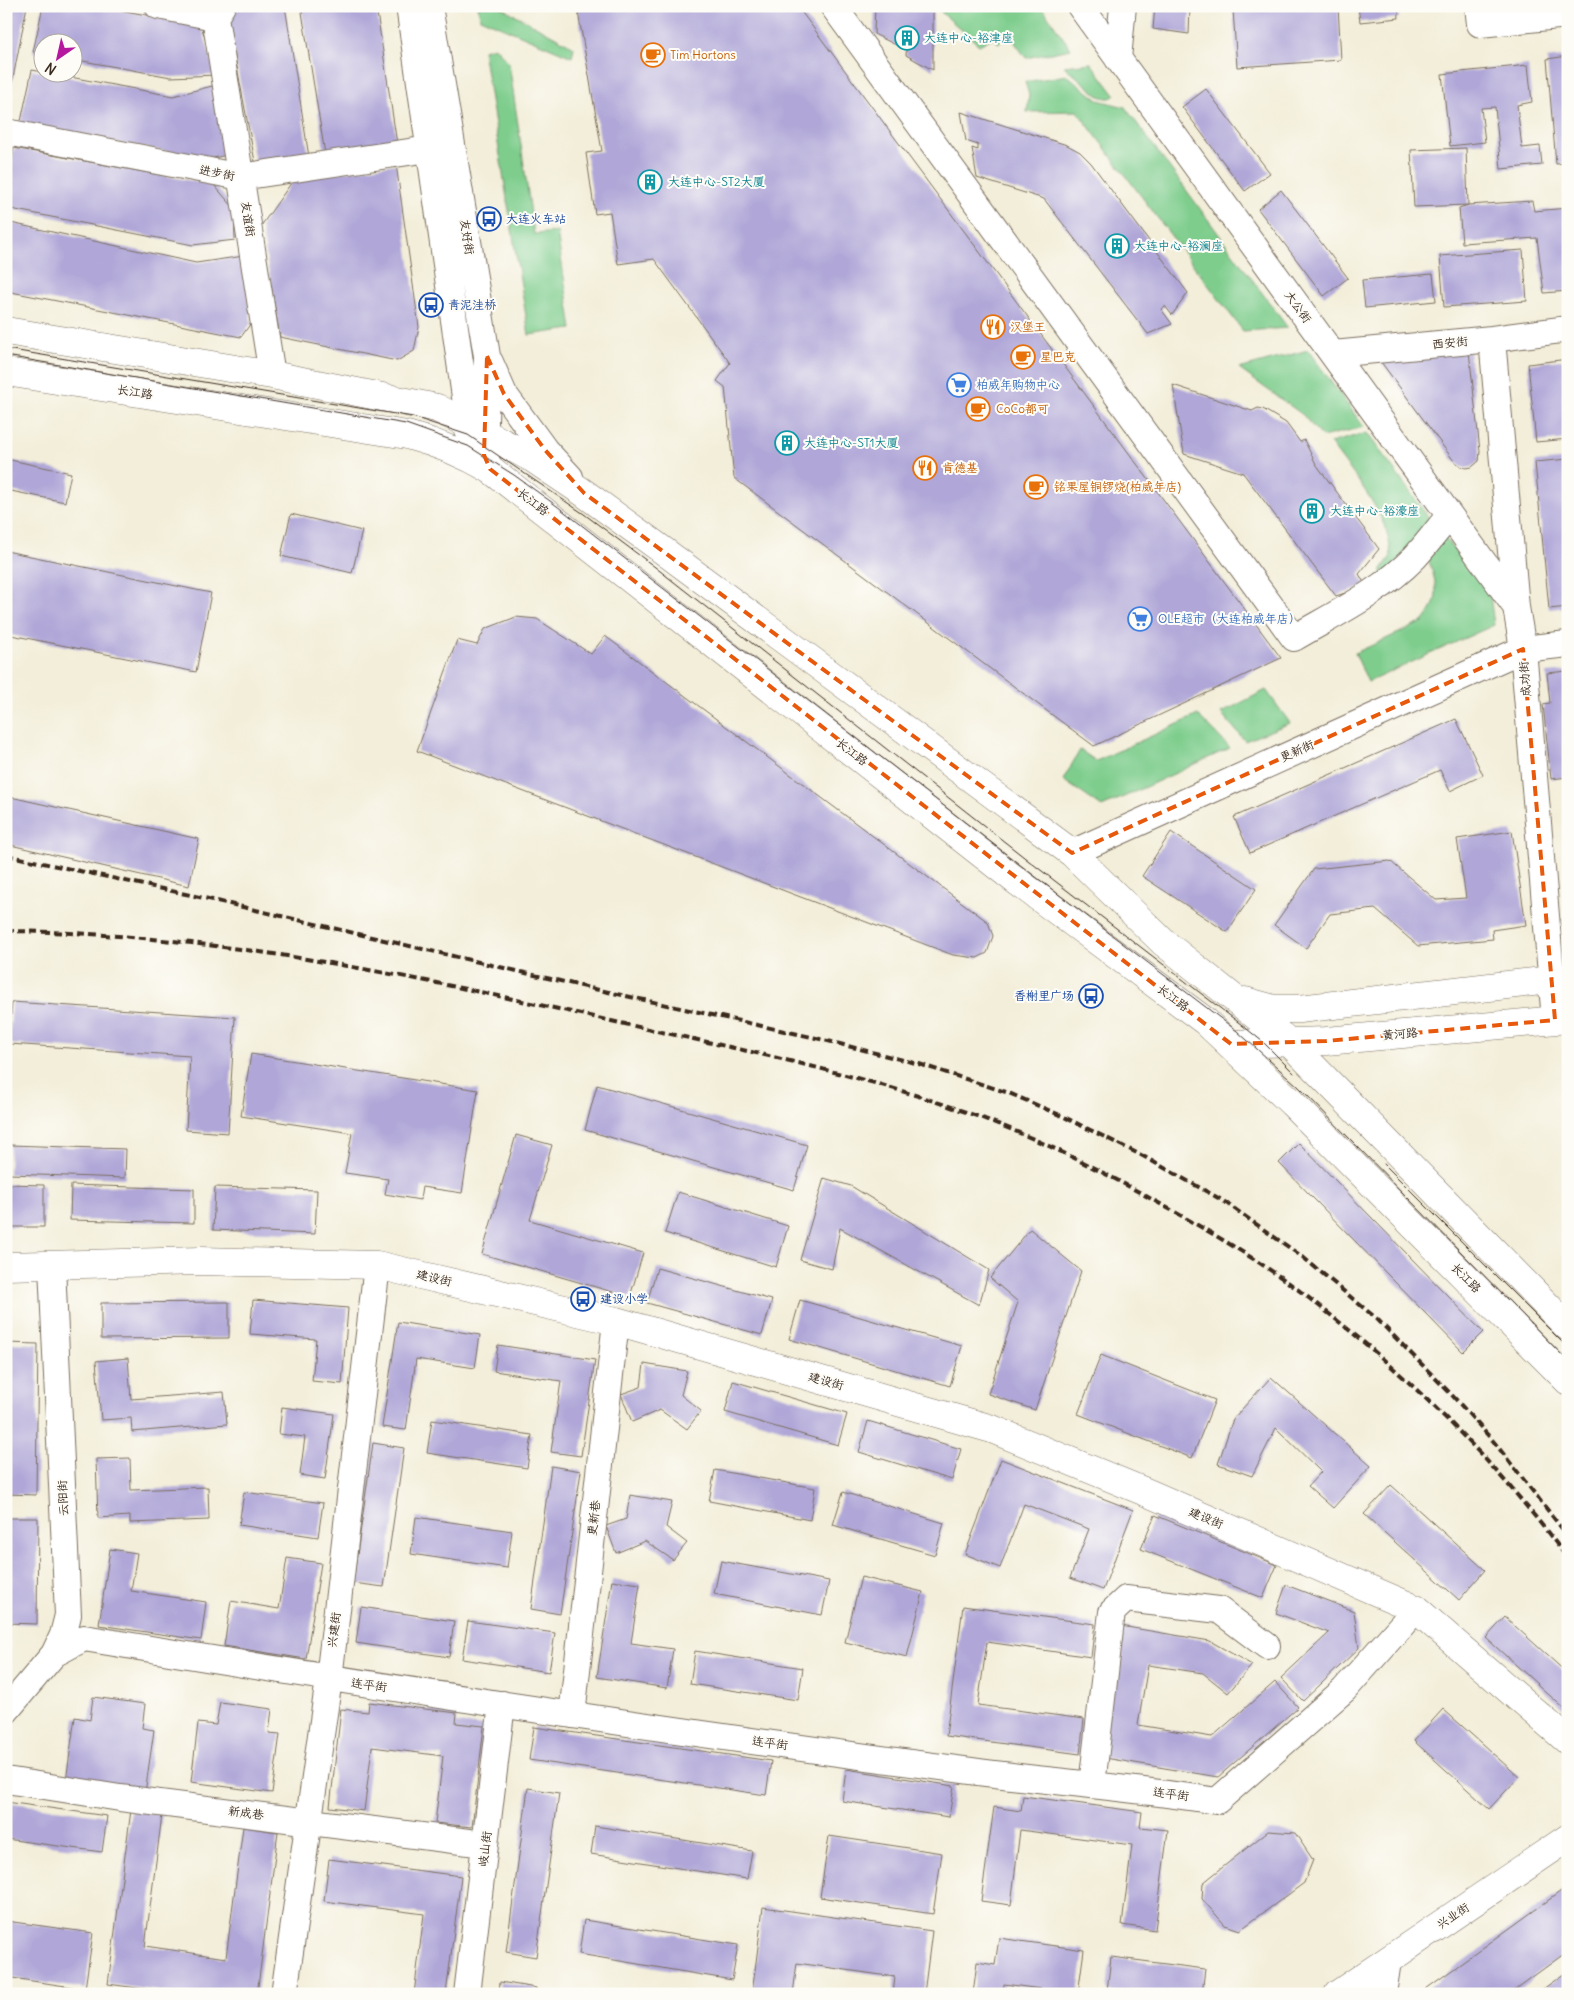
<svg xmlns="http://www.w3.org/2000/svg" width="1574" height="2000" viewBox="0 0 1574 2000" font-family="Delius,'LXGW WenKai TC',sans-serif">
<rect width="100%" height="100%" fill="#fdfcf7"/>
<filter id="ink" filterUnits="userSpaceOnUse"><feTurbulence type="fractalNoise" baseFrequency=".02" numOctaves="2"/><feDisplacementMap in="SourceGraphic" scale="10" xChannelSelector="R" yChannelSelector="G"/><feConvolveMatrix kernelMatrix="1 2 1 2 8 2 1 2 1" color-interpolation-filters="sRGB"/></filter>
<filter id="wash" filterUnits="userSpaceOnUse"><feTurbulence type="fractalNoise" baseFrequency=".0096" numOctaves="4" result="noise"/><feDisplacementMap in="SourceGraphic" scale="20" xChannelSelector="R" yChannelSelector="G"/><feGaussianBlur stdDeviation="1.12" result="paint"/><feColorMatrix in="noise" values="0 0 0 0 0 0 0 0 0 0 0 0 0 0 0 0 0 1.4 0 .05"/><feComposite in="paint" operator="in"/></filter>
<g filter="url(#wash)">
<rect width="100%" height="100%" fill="#f3eed9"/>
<!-- green -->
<path fill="#7ecd8d" stroke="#5c7c56" d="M478,6H499L574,47L572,57L480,18Z
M949,6H1041L1071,49L1026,58L1011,37L998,43L994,37L979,45L941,12Z
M495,47L509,63L534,234L557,232L572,329L529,335L483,50Z
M1091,63L1115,95C1110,100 1106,98 1099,96L1064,66Z
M1067,75L1098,100L1125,107L1288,328L1243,331L1077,111L1027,112L1029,95L1025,82Z
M1308,350L1364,427L1322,437L1303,415L1239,369Z
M1367,433L1429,518L1389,574H1381L1382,569L1391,556C1389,513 1354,477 1330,443Z
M1445,538L1490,595L1494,625L1368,682L1355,653L1423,622C1442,599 1437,585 1428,558Z
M1266,690L1290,723L1245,741L1221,713Z
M1198,715L1230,748L1102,807L1063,780L1080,750L1096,761Z"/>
<g id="blocks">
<!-- building -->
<path fill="#b0a7d8" d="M6,6H27L8,104H6Z
M43,6H98L201,25L216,75L171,77L72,59V42H42V54L33,52Z
M232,6H285L309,157L256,167L227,14Z
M301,6H376L397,144L325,154Z
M577,6H797L1281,658L1094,746L734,478L725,387L717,381L730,363L654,259L618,264L610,212L595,214L586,153L602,151Z
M875,6H933V70L906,55L907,42L902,41V48L874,34Z
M1155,6H1190L1189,34L1153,29Z
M1290,6H1338L1341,60L1237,67L1233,10Z
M1358,6H1398L1399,18L1360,22Z
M1568,56V163L1556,164L1547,59Z
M1528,65L1532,102L1517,105L1522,148L1540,146L1542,165L1501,169L1495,107L1481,108L1485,142L1450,146L1442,74Z
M32,70L173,96L216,85L227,155L209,159L20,126Z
M1206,89L1270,173L1245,191L1182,107Z
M961,112L1067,145L1080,152L1091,163L1188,293L1172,315L1165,306L1161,309L1172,324L1148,334L1044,199L977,178L972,148L978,150V145L966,141Z
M14,148L214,185L234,208L235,240L193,245L6,208V191Z
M1466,148L1468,205L1532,201L1534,211L1568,208V291L1544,293L1537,238L1462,243L1459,208L1468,205L1414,207L1411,150Z
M396,164L419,327L414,351L397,361L280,337L261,226L294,179Z
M1281,190L1348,278L1324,296L1258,209Z
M6,222L196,263L244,256L251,323L241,337L6,291Z
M1523,250L1527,301L1444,307L1440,256Z
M1433,274L1436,301L1365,308L1362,280Z
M1469,351L1480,451L1479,461L1472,467L1466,468L1462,467L1454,461L1381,362Z
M1568,359V439L1536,442L1528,364Z
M1173,385L1252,411L1258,408L1263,409L1286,423L1300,442L1304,440L1316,464L1379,549L1359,574L1366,586L1336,596L1243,473L1184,454Z
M6,459L71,473L65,502L6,490Z
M1568,459V607L1549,609L1535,462Z
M291,514L362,531L352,573L281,556Z
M6,551L211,593L196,672L6,634Z
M516,617L537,619L591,654L605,636L988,922L993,936L987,953L977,958L953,955L417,751L457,640L477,645L485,629Z
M1568,671V777L1551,779L1543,704L1550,703L1547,673Z
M1456,719L1483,775L1450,791L1440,770L1250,853L1234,817Z
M6,796L199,839L189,886L6,844Z
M1512,831L1526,925L1492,930L1493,939L1418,946L1375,909L1330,914L1306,948L1274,925L1314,869L1390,861L1436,900L1466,898L1457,839Z
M1171,832L1256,889L1227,932L1142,876Z
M12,1002L235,1017L228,1133L186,1130L190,1056L9,1044Z
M251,1054L478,1090L462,1193L422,1187L420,1200L385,1194L388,1179L345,1173L352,1133L241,1116Z
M597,1085L807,1145L794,1190L585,1130Z
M516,1135L552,1145L530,1220L643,1253L630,1297L482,1254Z
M1299,1143L1483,1332L1463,1352L1279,1163Z
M10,1145L126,1149L125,1178L9,1174Z
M824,1178L851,1186L989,1270L979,1305L840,1228L832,1269L800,1260Z
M6,1184L44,1185V1227H6Z
M71,1185L194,1189V1223L70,1220Z
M215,1187L317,1190L315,1234L213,1230Z
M678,1192L788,1226L776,1267L665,1233Z
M1030,1229L1081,1271L1035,1410L988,1394L1018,1302L990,1278Z
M657,1268L772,1300L762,1335L647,1303Z
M253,1300L348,1308L342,1384L312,1381L316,1339L250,1334Z
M800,1300L962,1346L950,1386L789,1339Z
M229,1302V1338L101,1339V1303Z
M398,1322L480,1335L475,1368L416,1359L406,1430L382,1427Z
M6,1343L38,1344L36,1495L6,1494Z
M498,1345L595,1360L581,1456L551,1452L561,1381L494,1371Z
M1101,1355L1215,1400L1192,1458L1078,1414Z
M128,1358L131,1399L224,1392L227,1424L132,1432L131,1418L101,1420L96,1361Z
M644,1364L687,1371L681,1395L701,1411L687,1429L660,1410L632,1422L621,1394L641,1387Z
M1271,1377L1371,1466L1333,1508L1308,1486L1321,1472L1276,1428L1252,1476L1218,1464L1233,1419Z
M733,1381L847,1414L838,1445L725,1412Z
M282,1407L334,1414L325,1479L300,1475L305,1437L279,1434Z
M432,1420L532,1435L527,1468L427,1453Z
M868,1421L961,1449L952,1480L859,1452Z
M373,1443L404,1448L384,1587L353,1583Z
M130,1458L131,1490L208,1487L209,1520L130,1523V1516L98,1518L96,1459Z
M1001,1459L1133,1510L1103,1590L1070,1578L1089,1529L1024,1504L1000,1568L965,1554Z
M551,1466L581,1471L560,1614L531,1609Z
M715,1470L815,1488L810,1520L709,1501Z
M1391,1485L1485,1570L1459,1600L1364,1514Z
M244,1492L323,1503L318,1537L239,1525Z
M843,1492L944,1523L935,1555L833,1525Z
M630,1495L672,1502L666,1527L687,1543L673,1560L645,1541L616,1553L606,1526L626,1519Z
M1155,1515L1277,1565L1263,1598L1141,1549Z
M416,1517L512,1531L507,1568L411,1554Z
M6,1518H38L37,1624L6,1623Z
M110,1549L137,1553L131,1591L206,1602L201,1640L99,1625Z
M287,1558L321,1563L306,1659L224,1646L231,1601L279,1609Z
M721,1561L829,1581L822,1615L714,1594Z
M861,1577L923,1592L907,1657L845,1642Z
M612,1580L640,1584L631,1643L673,1649L667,1688L597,1677Z
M1286,1585L1354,1611L1359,1648L1303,1701L1281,1678L1329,1633L1276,1613Z
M963,1606L1095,1624L1091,1657L987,1642L978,1705L1084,1719L1080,1754L946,1736Z
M361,1607L454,1621L449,1657L356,1643Z
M1505,1617L1568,1674V1712L1486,1638Z
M468,1621L555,1633L549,1672L462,1659Z
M1121,1626L1210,1641L1252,1665L1228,1693L1203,1673L1148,1665L1138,1725L1212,1737L1275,1682L1298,1707L1218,1777L1099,1757Z
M695,1651L803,1668L798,1700L690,1684Z
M93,1697L145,1704L142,1728L154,1730L145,1793L66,1781L75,1717L90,1720Z
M220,1702L272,1709L269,1733L280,1734L272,1793L191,1782L198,1723L216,1725Z
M369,1702L457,1713L456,1723L484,1726L472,1827L435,1823L443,1756L372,1747L364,1811L330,1807L341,1709L368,1712Z
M1443,1709L1519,1777L1489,1809L1414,1741Z
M534,1727L771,1761L766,1795L529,1760Z
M846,1769L954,1786L949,1817L842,1801Z
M528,1788L559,1793L536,1957L506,1952Z
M1023,1796L1142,1812L1140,1827L1168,1830L1155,1930L1122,1925L1132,1845L1020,1830L1011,1905L981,1901L994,1807L1021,1811Z
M6,1802L107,1816L102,1852L6,1839Z
M131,1810L162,1815L145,1946L226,1958L243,1827L278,1832L257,1994H181L108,1984Z
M595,1826L752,1851L747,1879L591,1854Z
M1268,1831L1295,1833L1313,1860L1304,1883L1240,1930L1225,1925L1202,1899L1203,1883Z
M829,1836L942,1853L933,1914L820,1897Z
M329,1859L461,1876L446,1994H414L424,1914L324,1901Z
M1568,1886V1951L1509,1994H1419Z
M763,1907L932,1931L924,1994H893L895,1977L797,1963L793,1994H752Z
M584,1920L738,1945L732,1980L579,1954Z
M6,1921L93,1933L85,1989L6,1977Z
M999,1938L1084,1950L1078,1994L1004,1984L1003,1994H973L977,1962L995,1965Z
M1111,1957L1205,1969L1202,1994H1132L1107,1991Z
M1568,1971V1994H1536Z
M500,1982L536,1988V1994H499Z"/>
</g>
</g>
<g filter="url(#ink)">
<use href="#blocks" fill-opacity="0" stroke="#7b6f5f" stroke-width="1"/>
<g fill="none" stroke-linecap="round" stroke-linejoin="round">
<!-- minor casing -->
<g stroke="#7b6f5f" stroke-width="28">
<path id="minor" d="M158,6L215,17
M222,6L215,17L272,375
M409,6L469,425L468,444
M429,6L487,356L484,455L490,469
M833,6L1294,638C1335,614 1381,592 1415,557C1427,544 1438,529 1449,516
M1080,6L1516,607
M1478,6L1480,24L1568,15
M1118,59L1123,6
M6,132L241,177L429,149
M1492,339L1516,607L1523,649L1555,1020
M1333,354L1492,339L1568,329
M490,362L504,394L545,450L570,477
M1072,853L1523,649L1568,644
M54,1654L84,1638C379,1687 675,1732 971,1771C1053,1782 1135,1788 1217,1801L1344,1690L1416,1609
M6,1711L54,1654L63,1635L68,1615L52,1266
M572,1715L616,1321
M6,1780L120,1798L485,1844
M1092,1785L1112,1612L1126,1599L1219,1610L1267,1646
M284,1994L329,1679L377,1265
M467,1994L502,1704
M1383,1994L1388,1961"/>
</g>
<!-- major casing -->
<g stroke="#7b6f5f" stroke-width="29">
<path id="major" d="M6,331L272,375L437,408L532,458L584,493L661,549L1072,853L1163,942L1289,1042L1568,1327
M6,372L407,435C437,443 463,453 490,469L1014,879L1205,1021L1292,1103L1568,1381
M1245,1001L1274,1009H1299L1568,978
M1231,1044L1326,1041L1568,1019
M6,1266L200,1261L377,1265L616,1321L992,1429L1148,1493L1416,1609L1568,1741
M1338,1994L1568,1838"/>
</g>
<!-- minor -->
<use href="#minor" stroke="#fff" stroke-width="26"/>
<!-- major -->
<use href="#major" stroke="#fff" stroke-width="28"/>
<!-- tram -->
<path stroke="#3b2a1e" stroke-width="1" d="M6,349L413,417L468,435L584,514L655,567L1029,861L1242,1025L1263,1042L1294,1073
M6,356L406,424L468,446L514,475L557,506L1019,864L1237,1031L1299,1087L1568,1361
M1384,1164L1568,1348"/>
<!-- rail -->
<path stroke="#3b2a1e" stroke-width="4" stroke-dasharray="8 4" stroke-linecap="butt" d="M6,855L204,898L590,988L816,1038L919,1064L1009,1093L1062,1116L1141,1155L1222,1200L1304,1258L1377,1319L1451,1394L1494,1442L1568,1536
M6,931C199,933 389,971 576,1013C715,1045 857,1070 990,1121C1047,1143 1102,1171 1155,1201C1200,1226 1247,1253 1289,1283C1392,1359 1492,1456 1568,1559"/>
</g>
</g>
<!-- marked area -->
<path fill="none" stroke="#e8590c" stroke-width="4" stroke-dasharray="10 6" stroke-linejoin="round" d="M487,356L504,394L545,450L584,493L1072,853L1523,649L1555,1020L1326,1041L1231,1044L490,469L484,455Z"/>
<!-- icons -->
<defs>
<g id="building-ring" transform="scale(1.25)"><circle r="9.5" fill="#fdfcf7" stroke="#0f9aa8" stroke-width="1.5"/><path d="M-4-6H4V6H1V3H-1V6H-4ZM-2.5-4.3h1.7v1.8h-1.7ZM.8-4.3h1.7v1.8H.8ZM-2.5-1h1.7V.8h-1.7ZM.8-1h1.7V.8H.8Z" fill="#0f9aa8"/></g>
<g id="cafe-ring" transform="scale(1.25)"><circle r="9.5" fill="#fdfcf7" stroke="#e8710a" stroke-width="1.5"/><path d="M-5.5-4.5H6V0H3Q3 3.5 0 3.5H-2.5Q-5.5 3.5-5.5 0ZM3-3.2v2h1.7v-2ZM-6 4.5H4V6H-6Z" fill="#e8710a"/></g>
<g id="bus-ring" transform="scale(1.25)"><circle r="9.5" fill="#fdfcf7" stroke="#1a4fb4" stroke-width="1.5"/><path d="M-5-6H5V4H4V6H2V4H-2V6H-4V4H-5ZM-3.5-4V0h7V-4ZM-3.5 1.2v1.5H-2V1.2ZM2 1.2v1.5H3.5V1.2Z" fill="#1a4fb4"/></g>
<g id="restaurant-ring" transform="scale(1.25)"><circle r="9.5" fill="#fdfcf7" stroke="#e8710a" stroke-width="1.5"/><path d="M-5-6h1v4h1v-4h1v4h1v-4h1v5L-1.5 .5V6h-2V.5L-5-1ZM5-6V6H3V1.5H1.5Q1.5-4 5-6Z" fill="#e8710a"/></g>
<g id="supermarket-ring" transform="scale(1.25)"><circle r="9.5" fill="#fdfcf7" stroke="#3f7fe0" stroke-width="1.5"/><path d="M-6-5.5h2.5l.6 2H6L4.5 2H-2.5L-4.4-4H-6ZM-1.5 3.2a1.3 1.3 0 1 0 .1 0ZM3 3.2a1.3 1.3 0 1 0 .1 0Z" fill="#3f7fe0"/></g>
</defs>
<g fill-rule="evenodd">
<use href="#building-ring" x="907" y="38"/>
<use href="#cafe-ring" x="653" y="55"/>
<use href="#building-ring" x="650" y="182"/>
<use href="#bus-ring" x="489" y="219"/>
<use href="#building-ring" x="1117" y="246"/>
<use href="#bus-ring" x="431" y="305"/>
<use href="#restaurant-ring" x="993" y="327"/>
<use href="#cafe-ring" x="1023" y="357"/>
<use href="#supermarket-ring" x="959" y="385"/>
<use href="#cafe-ring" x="978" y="409"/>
<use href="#building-ring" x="787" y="443"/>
<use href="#restaurant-ring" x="925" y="468"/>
<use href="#cafe-ring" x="1036" y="487"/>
<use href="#building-ring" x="1312" y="511"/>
<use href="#supermarket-ring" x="1140" y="619"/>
<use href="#bus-ring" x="1091" y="996"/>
<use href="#bus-ring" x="583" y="1299"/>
</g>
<g text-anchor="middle" stroke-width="4" stroke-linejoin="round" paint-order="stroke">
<!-- culture labels -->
<g font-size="12" fill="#0d838f" stroke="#fdfcf7" text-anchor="start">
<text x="924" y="42">大连中心-裕津座</text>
<text x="668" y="186">大连中心-ST2大厦</text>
<text x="1134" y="250">大连中心-裕澜座</text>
<text x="804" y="447">大连中心-ST1大厦</text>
<text x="1330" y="515">大连中心-裕濠座</text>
</g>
<!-- food labels -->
<g font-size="12" fill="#c56008" stroke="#fdfcf7" text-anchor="start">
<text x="670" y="59">Tim Hortons</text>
<text x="1010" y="331">汉堡王</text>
<text x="1040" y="361">星巴克</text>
<text x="996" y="413">CoCo都可</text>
<text x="942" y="472">肯德基</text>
<text x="1054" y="491">铭果屋铜锣烧(柏威年店)</text>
</g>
<!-- street labels -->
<g font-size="12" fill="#3b2a1e" stroke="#fdfcf7">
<text transform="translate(217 173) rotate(11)" y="4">进步街</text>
<text transform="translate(248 219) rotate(81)" y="4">友谊街</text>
<text transform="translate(467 237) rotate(81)" y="4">友好街</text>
<text transform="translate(1298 307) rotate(54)" y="4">大公街</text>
<text transform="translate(1450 343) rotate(-6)" y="4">西安街</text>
<text transform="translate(135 392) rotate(9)" y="4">长江路</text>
<text transform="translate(533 502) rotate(38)" y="4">长江路</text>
<text transform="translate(1525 679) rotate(-95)" y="4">成功街</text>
<text transform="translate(1297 751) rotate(-24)" y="4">更新街</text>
<text transform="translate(852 752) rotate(38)" y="4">长江路</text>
<text transform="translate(1173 998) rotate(37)" y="4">长江路</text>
<text transform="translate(1400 1034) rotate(-5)" y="4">黄河路</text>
<text transform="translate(434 1278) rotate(13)" y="4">建设街</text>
<text transform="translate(1466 1278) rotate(45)" y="4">长江路</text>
<text transform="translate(826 1381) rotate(16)" y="4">建设街</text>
<text transform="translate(63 1498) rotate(-93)" y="4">云阳街</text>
<text transform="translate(594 1518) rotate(-84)" y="4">更新巷</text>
<text transform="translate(1206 1518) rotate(23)" y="4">建设街</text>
<text transform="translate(334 1630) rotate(-83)" y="4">兴建街</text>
<text transform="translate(369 1685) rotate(8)" y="4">连平街</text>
<text transform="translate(770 1743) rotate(8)" y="4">连平街</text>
<text transform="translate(1171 1794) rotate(8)" y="4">连平街</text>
<text transform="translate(246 1813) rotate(7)" y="4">新成巷</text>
<text transform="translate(485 1849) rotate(-83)" y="4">岐山街</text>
<text transform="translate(1453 1916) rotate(-34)" y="4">兴业街</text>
</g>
<!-- transit labels -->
<g font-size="12" fill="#164399" stroke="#fdfcf7" text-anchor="start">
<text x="506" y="223">大连火车站</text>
<text x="448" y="309">青泥洼桥</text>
<text x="1074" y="1000" text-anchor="end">香榭里广场</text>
<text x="600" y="1303">建设小学</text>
</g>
<!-- shop labels -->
<g font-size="12" fill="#366cbe" stroke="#fdfcf7" text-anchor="start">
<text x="976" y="389">柏威年购物中心</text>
<text x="1158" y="623">OLE超市（大连柏威年店）</text>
</g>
</g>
<!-- margin -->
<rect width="1574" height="2000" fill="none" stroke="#fdfcf7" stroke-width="25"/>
<!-- north arrow -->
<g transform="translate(58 58) rotate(214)"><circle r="24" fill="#fdfcf7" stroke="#afa8a0"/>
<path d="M0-4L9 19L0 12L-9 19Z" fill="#b5179e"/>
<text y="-8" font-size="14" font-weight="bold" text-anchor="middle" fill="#3b2a1e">N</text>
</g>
</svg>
